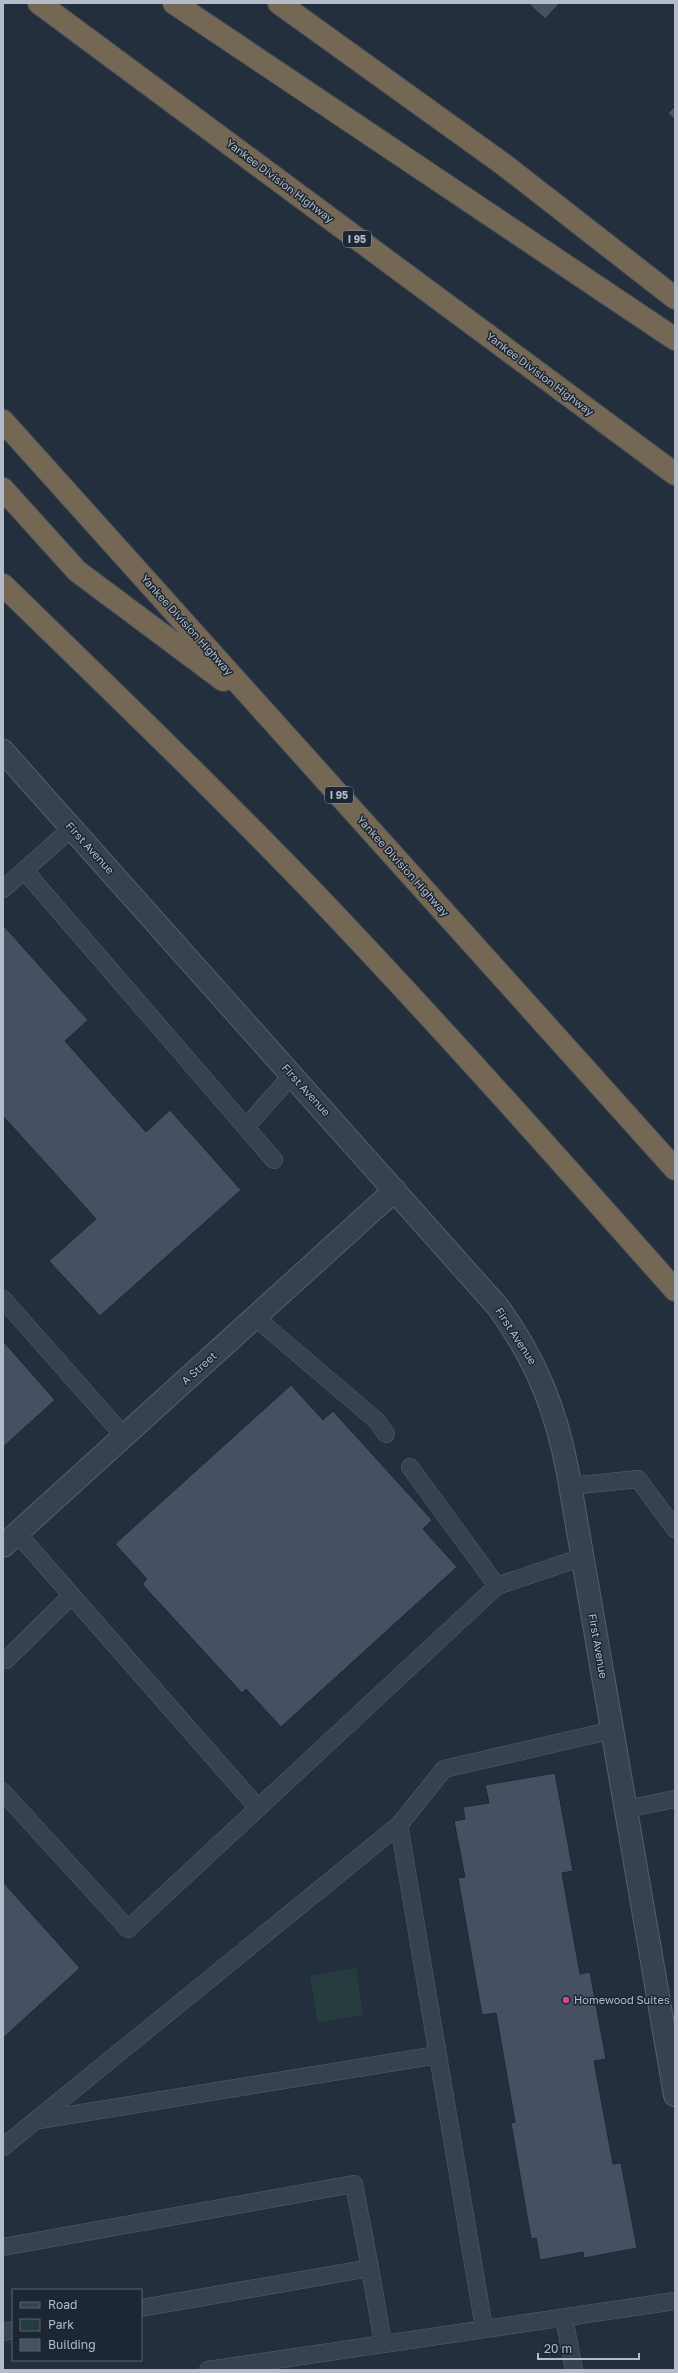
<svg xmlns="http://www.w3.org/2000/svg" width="678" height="2373" viewBox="0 0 678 2373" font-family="'Golos Text',sans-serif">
<rect width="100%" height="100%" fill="#242f3e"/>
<!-- green -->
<path fill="#263c3f" d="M356,1968L363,2015L318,2022L310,1976Z"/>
<!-- building -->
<path fill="#455162" stroke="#1f2835" d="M528,3H560L545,19Z
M675,106V120L668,113Z
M3,925L88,1020L65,1041L146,1132L170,1110L241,1190L100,1316L49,1261L96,1219L3,1116Z
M3,1341L55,1400L3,1447Z
M291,1385L323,1420L333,1411L432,1520L423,1529L457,1567L281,1727L246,1689L242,1693L142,1584L147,1579L115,1544Z
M555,1773L573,1871L562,1873L580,1974L590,1972L606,2059L594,2061L613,2164L621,2163L637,2248L584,2258L583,2252L540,2260L536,2238L531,2239L511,2123L515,2122L496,2013L482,2015L458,1878L465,1877L454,1821L465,1819L463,1807L489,1803L485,1785Z
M3,1882L80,1968L3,2038Z"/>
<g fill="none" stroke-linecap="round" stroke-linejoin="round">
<!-- service casing -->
<g stroke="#565f6c" stroke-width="18">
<path id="service" d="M24,870L274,1160
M3,889L72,828
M246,1127L292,1075
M3,1299L124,1436
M255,1317L377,1421L386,1434
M410,1467L497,1586
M571,1486L638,1479L675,1529
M17,1533L258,1808
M6,1660L72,1595
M3,1792L128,1929L497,1586L583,1557
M626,1809L675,1799
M399,1825L444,1769L613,1730
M39,2120L438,2055
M3,2147L399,1825L484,2328
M3,2247L354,2184L370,2268
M141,2308L370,2268L383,2343
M564,2318L574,2370
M3,2332L13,2330
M208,2370L675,2301"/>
</g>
<!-- minor casing -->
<g stroke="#565f6c" stroke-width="24">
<path id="minor" d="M3,751L498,1307C536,1360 556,1409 568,1473L675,2095
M3,1546L395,1190"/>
</g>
<!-- motorway casing -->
<g stroke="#434c59" stroke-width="24">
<path id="motorway" d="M39,3L675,474
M174,3L675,339
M279,3L503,164L675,298
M3,421L675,1169
M3,489L77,571L223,680
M3,585C108,687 214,789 316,895C439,1024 557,1157 675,1290"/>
</g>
<!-- service -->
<use href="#service" stroke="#38414e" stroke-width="17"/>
<!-- minor -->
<use href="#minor" stroke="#38414e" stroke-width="22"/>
<!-- motorway -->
<use href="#motorway" stroke="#746855" stroke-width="22"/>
</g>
<!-- markers -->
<circle fill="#d1479c" stroke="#1d2633" stroke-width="1.5" cx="566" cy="2000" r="4"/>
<g text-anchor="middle" stroke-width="3" stroke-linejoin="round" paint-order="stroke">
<!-- shield labels -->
<g fill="#1d2633" stroke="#878f9c" stroke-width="1">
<rect x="343" y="231" width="28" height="16" rx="3"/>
<rect x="325" y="787" width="28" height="16" rx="3"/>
</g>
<g font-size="10" font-weight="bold" fill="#b4bcc9">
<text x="357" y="243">I 95</text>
<text x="339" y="799">I 95</text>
</g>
<!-- street labels -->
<g font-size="11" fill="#b4bcc9" stroke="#1d2633">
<text transform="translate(280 181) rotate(37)" y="4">Yankee Division Highway</text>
<text transform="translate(540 374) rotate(37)" y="4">Yankee Division Highway</text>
<text transform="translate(187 625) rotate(48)" y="4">Yankee Division Highway</text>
<text transform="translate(90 848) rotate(48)" y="4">First Avenue</text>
<text transform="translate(403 866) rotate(48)" y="4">Yankee Division Highway</text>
<text transform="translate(306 1090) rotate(48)" y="4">First Avenue</text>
<text transform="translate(516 1336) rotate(57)" y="4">First Avenue</text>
<text transform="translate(199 1368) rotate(-42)" y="4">A Street</text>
<text transform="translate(598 1646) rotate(80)" y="4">First Avenue</text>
</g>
<!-- poi labels -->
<g font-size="11" fill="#b4bcc9" stroke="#1d2633" text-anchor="start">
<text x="574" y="2004">Homewood Suites</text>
</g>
</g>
<!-- border -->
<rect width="678" height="2373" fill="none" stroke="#b4bcc9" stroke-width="8"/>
<!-- legend -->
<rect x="12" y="2289" width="130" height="72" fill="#1d2633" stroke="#59626f"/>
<rect x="20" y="2302" width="20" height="6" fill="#38414e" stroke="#59626f"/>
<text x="48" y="2309" font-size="12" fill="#b4bcc9">Road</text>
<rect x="20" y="2319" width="20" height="12" fill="#263c3f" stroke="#59626f"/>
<text x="48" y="2329" font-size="12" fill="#b4bcc9">Park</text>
<rect x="20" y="2339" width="20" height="12" fill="#455162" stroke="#59626f"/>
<text x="48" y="2349" font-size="12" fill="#b4bcc9">Building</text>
<!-- scale -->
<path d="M538 2353v6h101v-6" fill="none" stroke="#b4bcc9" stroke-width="2"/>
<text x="544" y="2353" font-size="12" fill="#b4bcc9" stroke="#1d2633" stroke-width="3" paint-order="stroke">20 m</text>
</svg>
